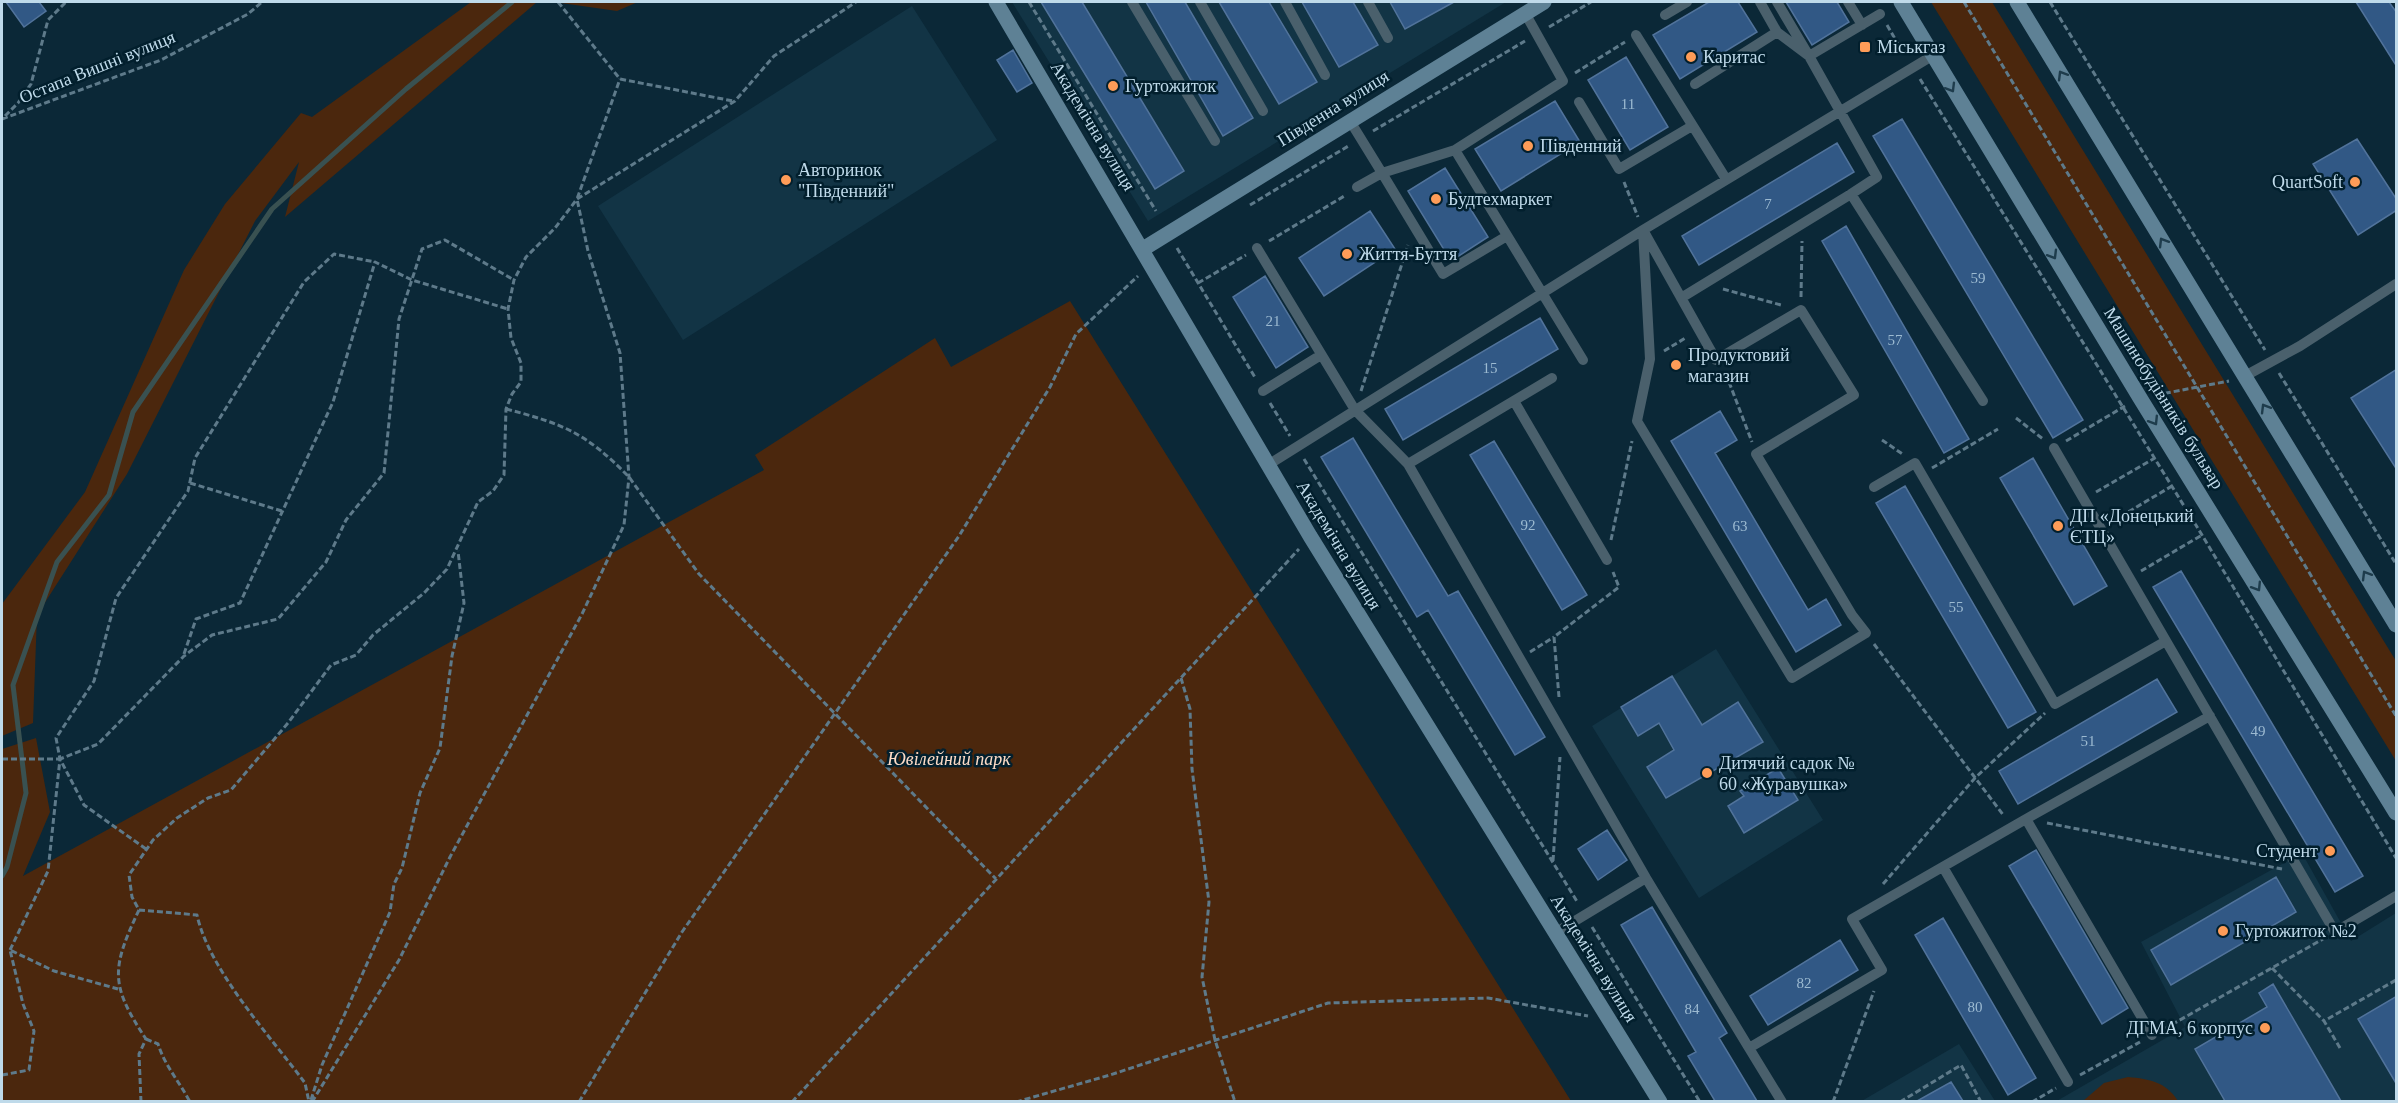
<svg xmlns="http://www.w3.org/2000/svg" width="2398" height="1103" viewBox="0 0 2398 1103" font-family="'Times New Roman',serif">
<rect width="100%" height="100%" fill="#0b2837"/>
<!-- built -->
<path fill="#123445" d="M1012,2H1506L1148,221Z
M912,6L997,140L683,340L598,206Z
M1716,649L1823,820L1699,898L1592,726Z
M2302,853L2351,941L2396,913V1101L2055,1102L2185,1027L2141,942Z
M1959,1044L1995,1101L1860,1102Z"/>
<!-- green -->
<path fill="#4b270d" d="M471,2H537L285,217L299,162L255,221L127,474L37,615L33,723L2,736V604L85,492L184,270L225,204L301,113L312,117Z
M554,2H638L617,11Z
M1931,2H1992L2396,661V761Z
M1070,301L1571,1101H2V749L36,738L50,812L23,876L764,470L755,455L935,338L951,367Z
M2128,1077C2150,1079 2166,1082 2178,1101H2083L2104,1083Z"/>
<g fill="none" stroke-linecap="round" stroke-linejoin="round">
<!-- stream -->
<path stroke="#395151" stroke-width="5" d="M2,876L7,867L26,793L13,685L57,562L109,495L133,412L272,209L406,89L512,2"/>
</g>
<!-- building -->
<path fill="#315885" stroke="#51739b" stroke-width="1.5" d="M6,2H39L46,11L24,27Z
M1041,2H1082L1184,171L1155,189Z
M1146,2H1185L1253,118L1223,136Z
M1219,2H1269L1317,82L1279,104Z
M1302,2H1353L1378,45L1339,67Z
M1390,2H1454L1405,29Z
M1709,2H1738L1757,32L1680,79L1653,35Z
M1786,2H1837L1849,22L1812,45Z
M2356,2H2389L2397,13V67Z
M1013,50L1032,83L1017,92L997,60Z
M1626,57L1668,127L1630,150L1588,80Z
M1555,101L1580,142L1501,191L1475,149Z
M1902,119L2083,420L2053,438L1873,136Z
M2357,139L2397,200V210L2358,235L2313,164Z
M1837,143L1854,172L1699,265L1682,236Z
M1445,168L1488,237L1451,261L1408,191Z
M1370,211L1395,249L1324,296L1299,258Z
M1846,226L1969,439L1944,453L1822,241Z
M1265,276L1308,347L1276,368L1233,297Z
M1540,318L1558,349L1403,440L1385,409Z
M2397,369V470L2351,398Z
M1720,411L1737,440L1715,453L1808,610L1826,599L1841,625L1796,652L1671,441Z
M1353,438L1448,596L1458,591L1545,737L1515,755L1428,610L1417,617L1321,457Z
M1494,441L1587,595L1562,610L1470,455Z
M2033,458L2107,586L2074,605L2000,478Z
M1905,486L2036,712L2008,728L1876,503Z
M2181,571L2363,876L2335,892L2153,587Z
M1672,676L1702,725L1738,702L1763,742L1666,798L1647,767L1674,750L1659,723L1638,736L1621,707Z
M2157,679L2177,712L2018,804L1999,771Z
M1778,768L1798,800L1744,833L1728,806L1744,796L1740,791Z
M1607,830L1627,860L1598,880L1578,849Z
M2036,850L2128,1008L2102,1024L2009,866Z
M2276,877L2296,912L2171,985L2151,950Z
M1652,907L1727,1033L1719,1038L1757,1101H1715L1688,1056L1696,1052L1621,925Z
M1943,918L2036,1078L2008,1095L1915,935Z
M1840,940L1858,970L1768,1025L1750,996Z
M2273,984L2341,1101H2225L2195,1049L2267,1007L2259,993Z
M2397,996V1085L2358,1019Z
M1951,1082L1963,1101H1917Z"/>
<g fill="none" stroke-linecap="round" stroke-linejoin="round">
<!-- path -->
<path stroke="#5e7a8a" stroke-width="3" stroke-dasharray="6 3" stroke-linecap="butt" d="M558,2L620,79L733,101
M1029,2L1156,211
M1964,2L2396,716
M2050,2L2265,350
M1887,25L1905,56
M1549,27L1591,2
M1575,73L1625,42
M1920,79L2202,535L2396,858
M5,116L18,103L31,84L48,20L66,2
M2,119L161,60L248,14L262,2
M1373,131L1525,41
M1624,182L1638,217
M1250,205L1350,145
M1269,241L1346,195
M1177,248L1256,379
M1198,283L1246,255
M1723,289L1781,305
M1801,297L1802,241
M1664,351L1687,337
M2279,373L2396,564
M1729,382L1752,442
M1361,391L1408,245
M2156,395L2229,381
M1270,403L1290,436
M506,409C564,424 586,433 629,477L699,574L996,879
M2016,418L2043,439
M1882,440L1904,455
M2066,441L2125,406
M1304,459L1578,903
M1932,468L1998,429
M190,483L282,511
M2096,492L2155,458
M2113,521L2172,486
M1611,540L1632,441
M2141,571L2202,535
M1874,644L2004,816
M1530,652L1554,637
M184,654L196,619L240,603L333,402L375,262L412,280L508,309
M1181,678L1190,709L1192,769L1209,902L1202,977L1215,1040L1235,1102
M1559,697L1554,637L1619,587L1613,572
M2,759H60
M2047,823L2282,869
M146,849L84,805L60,759L98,744L184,656L212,635L278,619L326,562L346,520L384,473L399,319L422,249L445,240L514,280
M1553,861L1560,757
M1883,884L1975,778L2045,713
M139,910L197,915C209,970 270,1036 305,1083L309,1102
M1592,927L1700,1102
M10,950L48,871L60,759L56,738L94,681L116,598L188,491L195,458L304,282L334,254L375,262
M2272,968L2324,1021
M2164,1029L2323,939
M146,1039L158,1044C165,1066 179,1081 190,1102
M2340,1048L2324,1021L2396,980
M2,1075L29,1070L34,1031L23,1004L10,950L54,971L118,989
M2080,1075L2140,1042
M311,1100L322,1065L390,912L394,884L402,868L420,793L440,748L452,656L464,603L458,551
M141,1102L139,1054L146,1039C110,985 111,969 139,910L132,897L129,875L153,840L177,818L208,798L231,790L288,723L331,665L356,655L373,635L424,593L447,569L478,502L493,491L504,475L506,409L512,394L521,382V363L511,338L508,309L514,280L526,257L555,228L577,199L735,101L774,56L856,2
M312,1102L399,960L450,857L582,614L624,525L629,477L620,353L588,251L577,199L620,79
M579,1102L682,932L959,536L1050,387L1076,334L1138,276
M792,1102L1299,549
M1016,1102L1110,1075L1328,1003L1488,998L1588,1016
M1833,1102L1874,991
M1900,1102L1961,1065L1981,1102
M2032,1102L2056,1088"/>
<!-- lane -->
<path stroke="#4a606c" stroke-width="10" d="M1132,2L1215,141
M1200,2L1263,111
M1285,2L1325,75
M1368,2L1388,38
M1777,2L1809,56L1880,14
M1848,2L1862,25
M1665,15L1687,2
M1777,32L1809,56L1877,177L1851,194L1983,401
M1636,35L1726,179
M1695,84L1777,32L1760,2
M1579,102L1619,169L1692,126
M1350,121L1382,173L1357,187
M1455,150L1583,360
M1643,230L1716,360L1801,310L1854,395L1756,454L1852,615L1866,633L1792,678L1637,421L1650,359Z
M1507,236L1443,274L1382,173L1455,150L1563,81L1525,13
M1257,248L1355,410L1408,464L1552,378
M1681,298L1851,194
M2245,376L2300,346L2396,284
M1263,391L1321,355
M1514,401L1607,560
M2054,448L2335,932L2396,896
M1408,464L1646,878L1749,1048
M1268,465L1643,230L1932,56
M1874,487L1915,463L2055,704L2166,641
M1943,867L2068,1082
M1555,933L1646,878
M2152,1035L2026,819L2210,716
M1782,1102L1749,1048L1882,970L1852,919L2026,819"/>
<!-- secondary -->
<path stroke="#5e8195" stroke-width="15" d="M996,2L1310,536L1660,1102
M1901,2L2140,398L2396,813
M2017,2L2396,625
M1143,249L1544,2"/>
</g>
<!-- one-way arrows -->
<defs><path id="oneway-chevron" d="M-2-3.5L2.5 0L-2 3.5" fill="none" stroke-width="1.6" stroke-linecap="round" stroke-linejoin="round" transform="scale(1.5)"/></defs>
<g stroke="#1e3c4c">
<use href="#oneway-chevron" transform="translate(2062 75) rotate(-121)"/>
<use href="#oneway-chevron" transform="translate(1951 88) rotate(59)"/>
<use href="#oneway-chevron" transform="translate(2163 242) rotate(-121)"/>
<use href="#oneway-chevron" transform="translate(2053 255) rotate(59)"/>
<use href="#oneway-chevron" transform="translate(2265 408) rotate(-121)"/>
<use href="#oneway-chevron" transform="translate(2154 421) rotate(58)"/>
<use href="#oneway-chevron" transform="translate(2366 575) rotate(-121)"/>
<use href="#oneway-chevron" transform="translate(2257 587) rotate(58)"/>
</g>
<!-- markers -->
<g fill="#fe9c58" stroke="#021f2d" stroke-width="2">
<rect x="1859" y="41" width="12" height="12" rx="3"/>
<circle cx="1691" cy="57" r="6"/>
<circle cx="1113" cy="86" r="6"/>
<circle cx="1528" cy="146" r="6"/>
<circle cx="786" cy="180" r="6"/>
<circle cx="2355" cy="182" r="6"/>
<circle cx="1436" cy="199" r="6"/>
<circle cx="1347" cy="254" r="6"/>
<circle cx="1676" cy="365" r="6"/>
<circle cx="2058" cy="526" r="6"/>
<circle cx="1707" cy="773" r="6"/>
<circle cx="2330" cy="851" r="6"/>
<circle cx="2223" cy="931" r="6"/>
<circle cx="2265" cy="1028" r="6"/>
</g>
<g text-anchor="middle" stroke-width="5" stroke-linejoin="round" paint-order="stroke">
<!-- number labels -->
<g font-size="15" fill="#9cbad1">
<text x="1628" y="109">11</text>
<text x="1768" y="209">7</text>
<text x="1978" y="283">59</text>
<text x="1273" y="326">21</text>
<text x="1895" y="345">57</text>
<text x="1490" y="373">15</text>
<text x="1528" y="530">92</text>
<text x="1740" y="531">63</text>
<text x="1956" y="612">55</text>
<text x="2258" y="736">49</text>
<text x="2088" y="746">51</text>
<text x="1804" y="988">82</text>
<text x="1975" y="1012">80</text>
<text x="1692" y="1014">84</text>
</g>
<!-- poi labels -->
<g font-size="18" fill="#bfdaea" stroke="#021f2d" text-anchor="start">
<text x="1877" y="53">Міськгаз</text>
<text x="1703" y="63">Каритас</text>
<text x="1125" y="92">Гуртожиток</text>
<text x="1540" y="152">Південний</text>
<text x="798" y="176">Авторинок<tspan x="798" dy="21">"Південний"</tspan></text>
<text x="2343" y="188" text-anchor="end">QuartSoft</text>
<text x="1448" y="205">Будтехмаркет</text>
<text x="1359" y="260">Життя-Буття</text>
<text x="1688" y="361">Продуктовий<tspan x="1688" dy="21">магазин</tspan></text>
<text x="2070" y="522">ДП «Донецький<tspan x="2070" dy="21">ЄТЦ»</tspan></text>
<text x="1719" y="769">Дитячий садок №<tspan x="1719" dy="21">60 «Журавушка»</tspan></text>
<text x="2318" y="857" text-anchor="end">Студент</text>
<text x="2235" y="937">Гуртожиток №2</text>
<text x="2253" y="1034" text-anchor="end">ДГМА, 6 корпус</text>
</g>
<!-- street labels -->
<g font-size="18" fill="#bfdaea" stroke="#021f2d">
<text transform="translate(97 67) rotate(-22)" y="6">Остапа Вишні вулиця</text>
<text transform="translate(1333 108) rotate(-32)" y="6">Південна вулиця</text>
<text transform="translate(1093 126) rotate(59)" y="6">Академічна вулиця</text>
<text transform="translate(2164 398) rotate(58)" y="6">Машинобудівників бульвар</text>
<text transform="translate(1339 545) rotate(59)" y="6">Академічна вулиця</text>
<text transform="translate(1594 958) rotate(58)" y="6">Академічна вулиця</text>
</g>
<!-- park labels -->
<g font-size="18" font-style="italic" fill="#fddbc6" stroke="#021f2d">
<text x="949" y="765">Ювілейний парк</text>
</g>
</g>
<!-- border -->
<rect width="2398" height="1103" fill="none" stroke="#bfdaea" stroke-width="6"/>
</svg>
